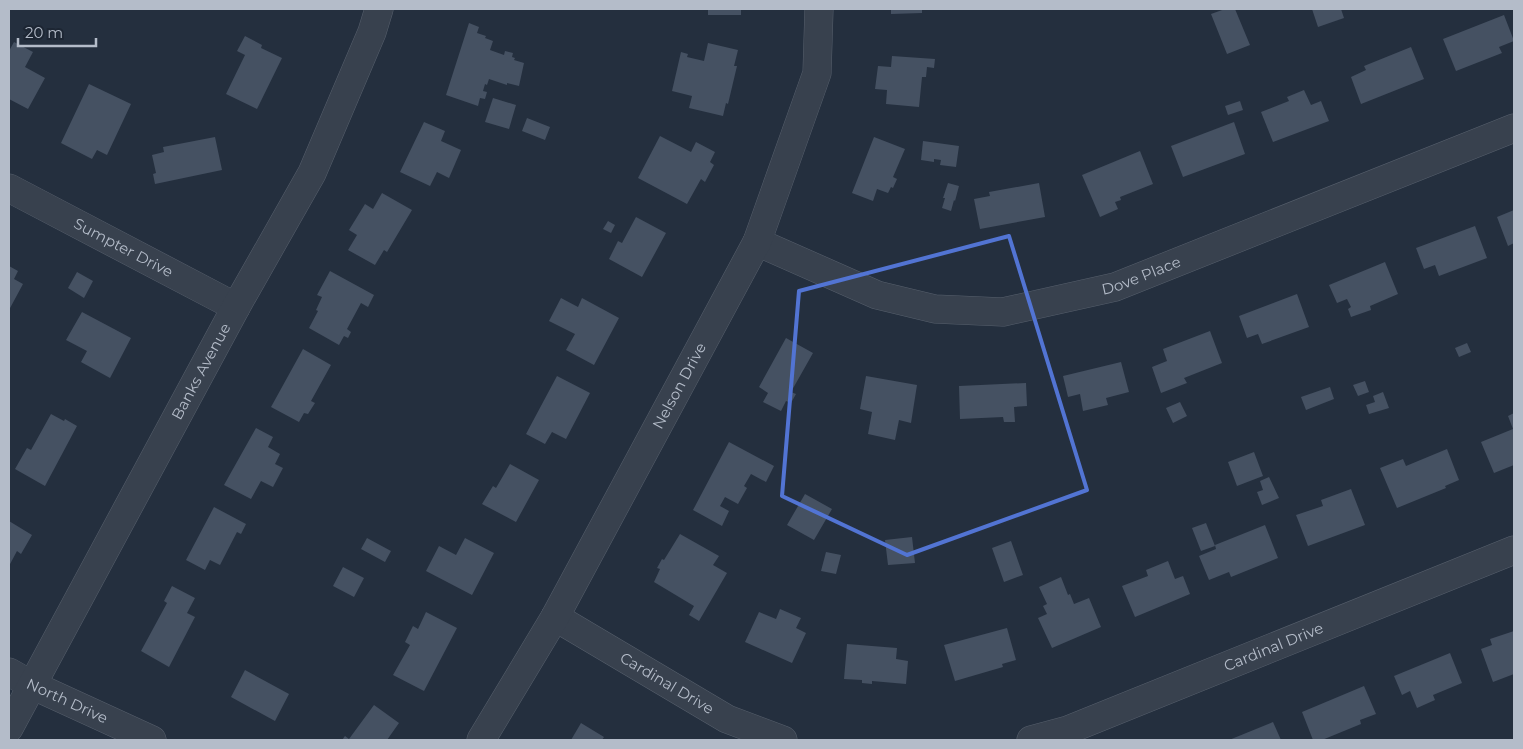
<svg xmlns="http://www.w3.org/2000/svg" width="1523" height="749" viewBox="0 0 1523 749" font-family="Montserrat,sans-serif">
<rect width="100%" height="100%" fill="#242f3e"/>
<!-- building -->
<path fill="#455162" d="M708,9H741V15H708Z
M891,9H922V13L891,14Z
M1225,9H1235L1250,45L1227,54L1211,14Z
M1312,9H1341L1344,18L1318,27Z
M1504,15L1514,41L1499,47L1502,53L1456,71L1443,39Z
M469,23L479,27L477,33L486,36L485,38L493,41L490,50L504,55L505,51L513,53L512,57L515,58L514,60L524,63L519,86L507,83V85L489,79L487,85L485,84L483,91L487,92L485,99L480,98L478,106L446,95Z
M245,36L262,45L261,48L282,58L257,109L226,94L245,55L237,51Z
M14,42L33,52L25,67L45,78L28,109L9,99V51Z
M708,43L738,50L734,66H737L728,104L726,103L723,116L689,108L692,96L672,91L681,52L688,54L687,57L704,61Z
M1411,47L1424,79L1361,104L1351,77L1366,70L1364,66Z
M892,56L935,59L934,68L927,67L926,77H922L919,107L886,104L887,90L875,89L878,66L891,67Z
M89,84L131,104L107,155L97,150L92,159L61,143Z
M1304,90L1311,105L1321,101L1329,121L1273,142L1261,112L1289,101L1287,97Z
M493,98L516,105L509,129L485,122Z
M1240,101L1243,110L1228,115L1225,106Z
M527,118L550,127L545,140L522,131Z
M424,122L445,131L441,141L461,150L449,178L437,172L430,186L400,172Z
M1234,122L1245,154L1183,177L1171,146Z
M660,136L691,152L696,142L715,152L710,162L714,165L705,182L701,179L687,204L638,178Z
M215,137L222,170L155,184L153,174L156,173L152,155L164,152L163,147Z
M874,137L905,149L893,177L897,179L893,188L891,187L888,193L877,189L873,201L852,193Z
M923,141L959,146L956,167L940,165L941,160L934,159V162L921,160Z
M1140,151L1153,184L1120,197L1121,200L1115,202L1118,209L1100,217L1082,175Z
M948,183L959,186L955,201L954,200L951,211L942,208L945,198H943Z
M1039,183L1045,217L980,229L974,199L990,196L989,192Z
M382,193L412,210L387,252L384,250L375,265L348,250L357,235L349,230L365,204L373,209Z
M1514,210V243L1508,246L1497,217Z
M636,217L666,233L642,277L609,259L618,241L622,243Z
M608,221L615,225L611,233L603,229Z
M1475,226L1487,258L1439,276L1435,265L1424,269L1416,248Z
M1385,262L1398,294L1370,306L1371,310L1351,317L1348,309L1351,307L1347,299L1337,303L1329,285Z
M9,266L18,271L14,279L23,284L9,310Z
M330,271L374,295L368,307L361,303L347,329L351,332L348,338L344,336L339,345L309,328L318,311L316,310L322,297L317,295Z
M77,272L93,281L84,298L68,288Z
M1297,294L1309,327L1262,344L1258,334L1247,338L1239,316Z
M561,298L578,307L582,298L619,318L594,365L566,350L575,334L549,321Z
M82,312L131,338L110,378L81,362L87,351L66,340Z
M1210,331L1222,363L1184,378L1187,383L1161,393L1152,367L1167,361L1163,349Z
M786,338L813,353L791,392L796,394L791,403L786,401L781,411L763,402L768,393L759,387Z
M1467,343L1471,352L1459,357L1455,348Z
M303,349L331,365L311,401L315,403L308,414L304,413L299,422L271,407Z
M1121,362L1129,392L1106,398L1108,405L1083,411L1080,394L1068,397L1063,376Z
M557,376L590,393L566,439L552,432L545,444L526,434Z
M866,376L917,385L911,423L899,420L895,440L868,434L872,412L860,409Z
M1365,381L1369,392L1358,396L1353,385Z
M1026,383L1027,406L1014,407L1015,422H1004L1003,417L960,419L959,386Z
M1330,387L1334,399L1306,410L1301,397Z
M1383,392L1389,408L1369,414L1366,405L1375,402L1373,396Z
M1180,402L1187,416L1173,423L1166,408Z
M1514,413V465L1494,473L1481,442L1513,429L1508,416Z
M51,414L64,421L65,419L77,426L45,486L15,469L27,448L31,450Z
M256,428L273,437L268,447L280,454L275,464L283,468L273,487L261,481L251,499L224,485Z
M729,442L774,466L766,482L751,474L744,486L747,488L738,504L725,497L720,506L729,511L722,526L693,510Z
M1447,449L1459,480L1445,486L1446,488L1397,508L1380,468L1403,459L1406,466Z
M1254,452L1263,476L1237,486L1228,462Z
M510,464L539,480L516,522L482,504L493,486L496,488Z
M1269,477L1279,498L1262,505L1257,492L1263,490L1260,481Z
M1351,489L1365,525L1308,546L1296,515L1323,506L1321,500Z
M805,494L832,509L814,540L787,525Z
M214,507L246,524L241,534L237,532L220,565L210,560L205,570L186,560Z
M9,521L32,535L21,554L17,551L9,566Z
M1206,523L1215,546L1201,551L1192,528Z
M1265,525L1278,558L1231,577L1229,572L1209,580L1199,556L1216,549L1215,545Z
M680,534L719,556L713,565L727,573L699,621L689,615L694,606L654,582L660,569L657,568L662,559L664,560Z
M912,537L915,563L888,565L885,540Z
M367,538L391,551L385,562L361,549Z
M465,538L494,553L472,595L426,571L439,546L456,555Z
M1011,541L1023,575L1004,582L992,548Z
M826,552L841,555L836,574L821,571Z
M1168,561L1175,579L1183,576L1190,594L1135,617L1122,586L1148,576L1146,570Z
M343,567L364,578L354,597L333,586Z
M1061,577L1068,595L1070,594L1074,604L1089,598L1101,627L1052,648L1038,618L1047,614L1043,606L1047,604L1039,587Z
M172,586L195,598L187,613L195,617L169,667L141,651L167,603L164,601Z
M780,609L801,618L796,628L806,633L792,663L745,642L759,612L776,619Z
M426,612L457,628L424,691L393,675L410,645L405,642L413,626L418,629Z
M1007,628L1016,660L1002,664L1003,667L955,681L944,645Z
M1514,631V674L1493,682L1481,649L1492,645L1490,639Z
M847,644L897,648L896,659L908,661L906,684L872,681V684L862,683V680L844,679Z
M1450,653L1462,683L1433,695L1435,700L1417,708L1410,691L1402,695L1394,676Z
M245,670L289,694L275,721L231,697Z
M1364,686L1376,714L1360,720L1361,724L1322,740H1313L1302,712Z
M374,705L399,723L387,740H342L345,736L349,739Z
M1273,722L1281,740H1229Z
M581,723L604,737L602,740H571Z"/>
<g fill="none" stroke-linecap="round" stroke-linejoin="round">
<!-- minor casing -->
<g stroke="#565f6c" stroke-width="29">
<g id="minor">
<path id="s1" d="M9,188L236,307"/>
<path id="s2" d="M757,242L877,295L935,309L1003,312L1115,287L1514,128"/>
<path id="s3" d="M555,617L727,719L783,740"/>
<path id="s4" d="M9,672L32,685L152,740"/>
<path id="s5" d="M9,728L236,307L312,173L372,32L379,9"/>
<path id="s6" d="M481,740L555,617L757,242L817,73L819,9"/>
<path id="s7" d="M1031,740L1068,730L1514,550"/>
</g>
</g>
<!-- minor -->
<use href="#minor" stroke="#38414e" stroke-width="28"/>
</g>
<!-- marked area -->
<path fill="none" stroke="#5274d3" stroke-width="4" stroke-linejoin="round" d="M1009,236L1087,490L907,555L782,496L799,291Z"/>
<g text-anchor="middle" stroke-width="4" stroke-linejoin="round" paint-order="stroke">
<!-- street labels -->
<g font-size="15" fill="#b4bcc9" stroke="#1d2633">
<text dy="5" stroke="none"><textPath href="#s1" startOffset="129">Sumpter Drive</textPath></text>
<text dy="5" stroke="none"><textPath href="#s2" startOffset="402">Dove Place</textPath></text>
<text dy="5" stroke="none"><textPath href="#s5" startOffset="405">Banks Avenue</textPath></text>
<text dy="5" stroke="none"><textPath href="#s6" startOffset="406">Nelson Drive</textPath></text>
<text dy="5" stroke="none"><textPath href="#s7" startOffset="260">Cardinal Drive</textPath></text>
<text dy="5" stroke="none"><textPath href="#s3" startOffset="130">Cardinal Drive</textPath></text>
<text dy="5" stroke="none"><textPath href="#s4" startOffset="65">North Drive</textPath></text>
</g>
</g>
<!-- border -->
<rect width="1523" height="749" fill="none" stroke="#b4bcc9" stroke-width="20"/>
<!-- scale -->
<path d="M18 38v8h78v-8" fill="none" stroke="#b4bcc9" stroke-width="2.5"/>
<text x="25" y="38" font-size="15" fill="#b4bcc9" stroke="#1d2633" stroke-width="4" paint-order="stroke">20 m</text>
</svg>
